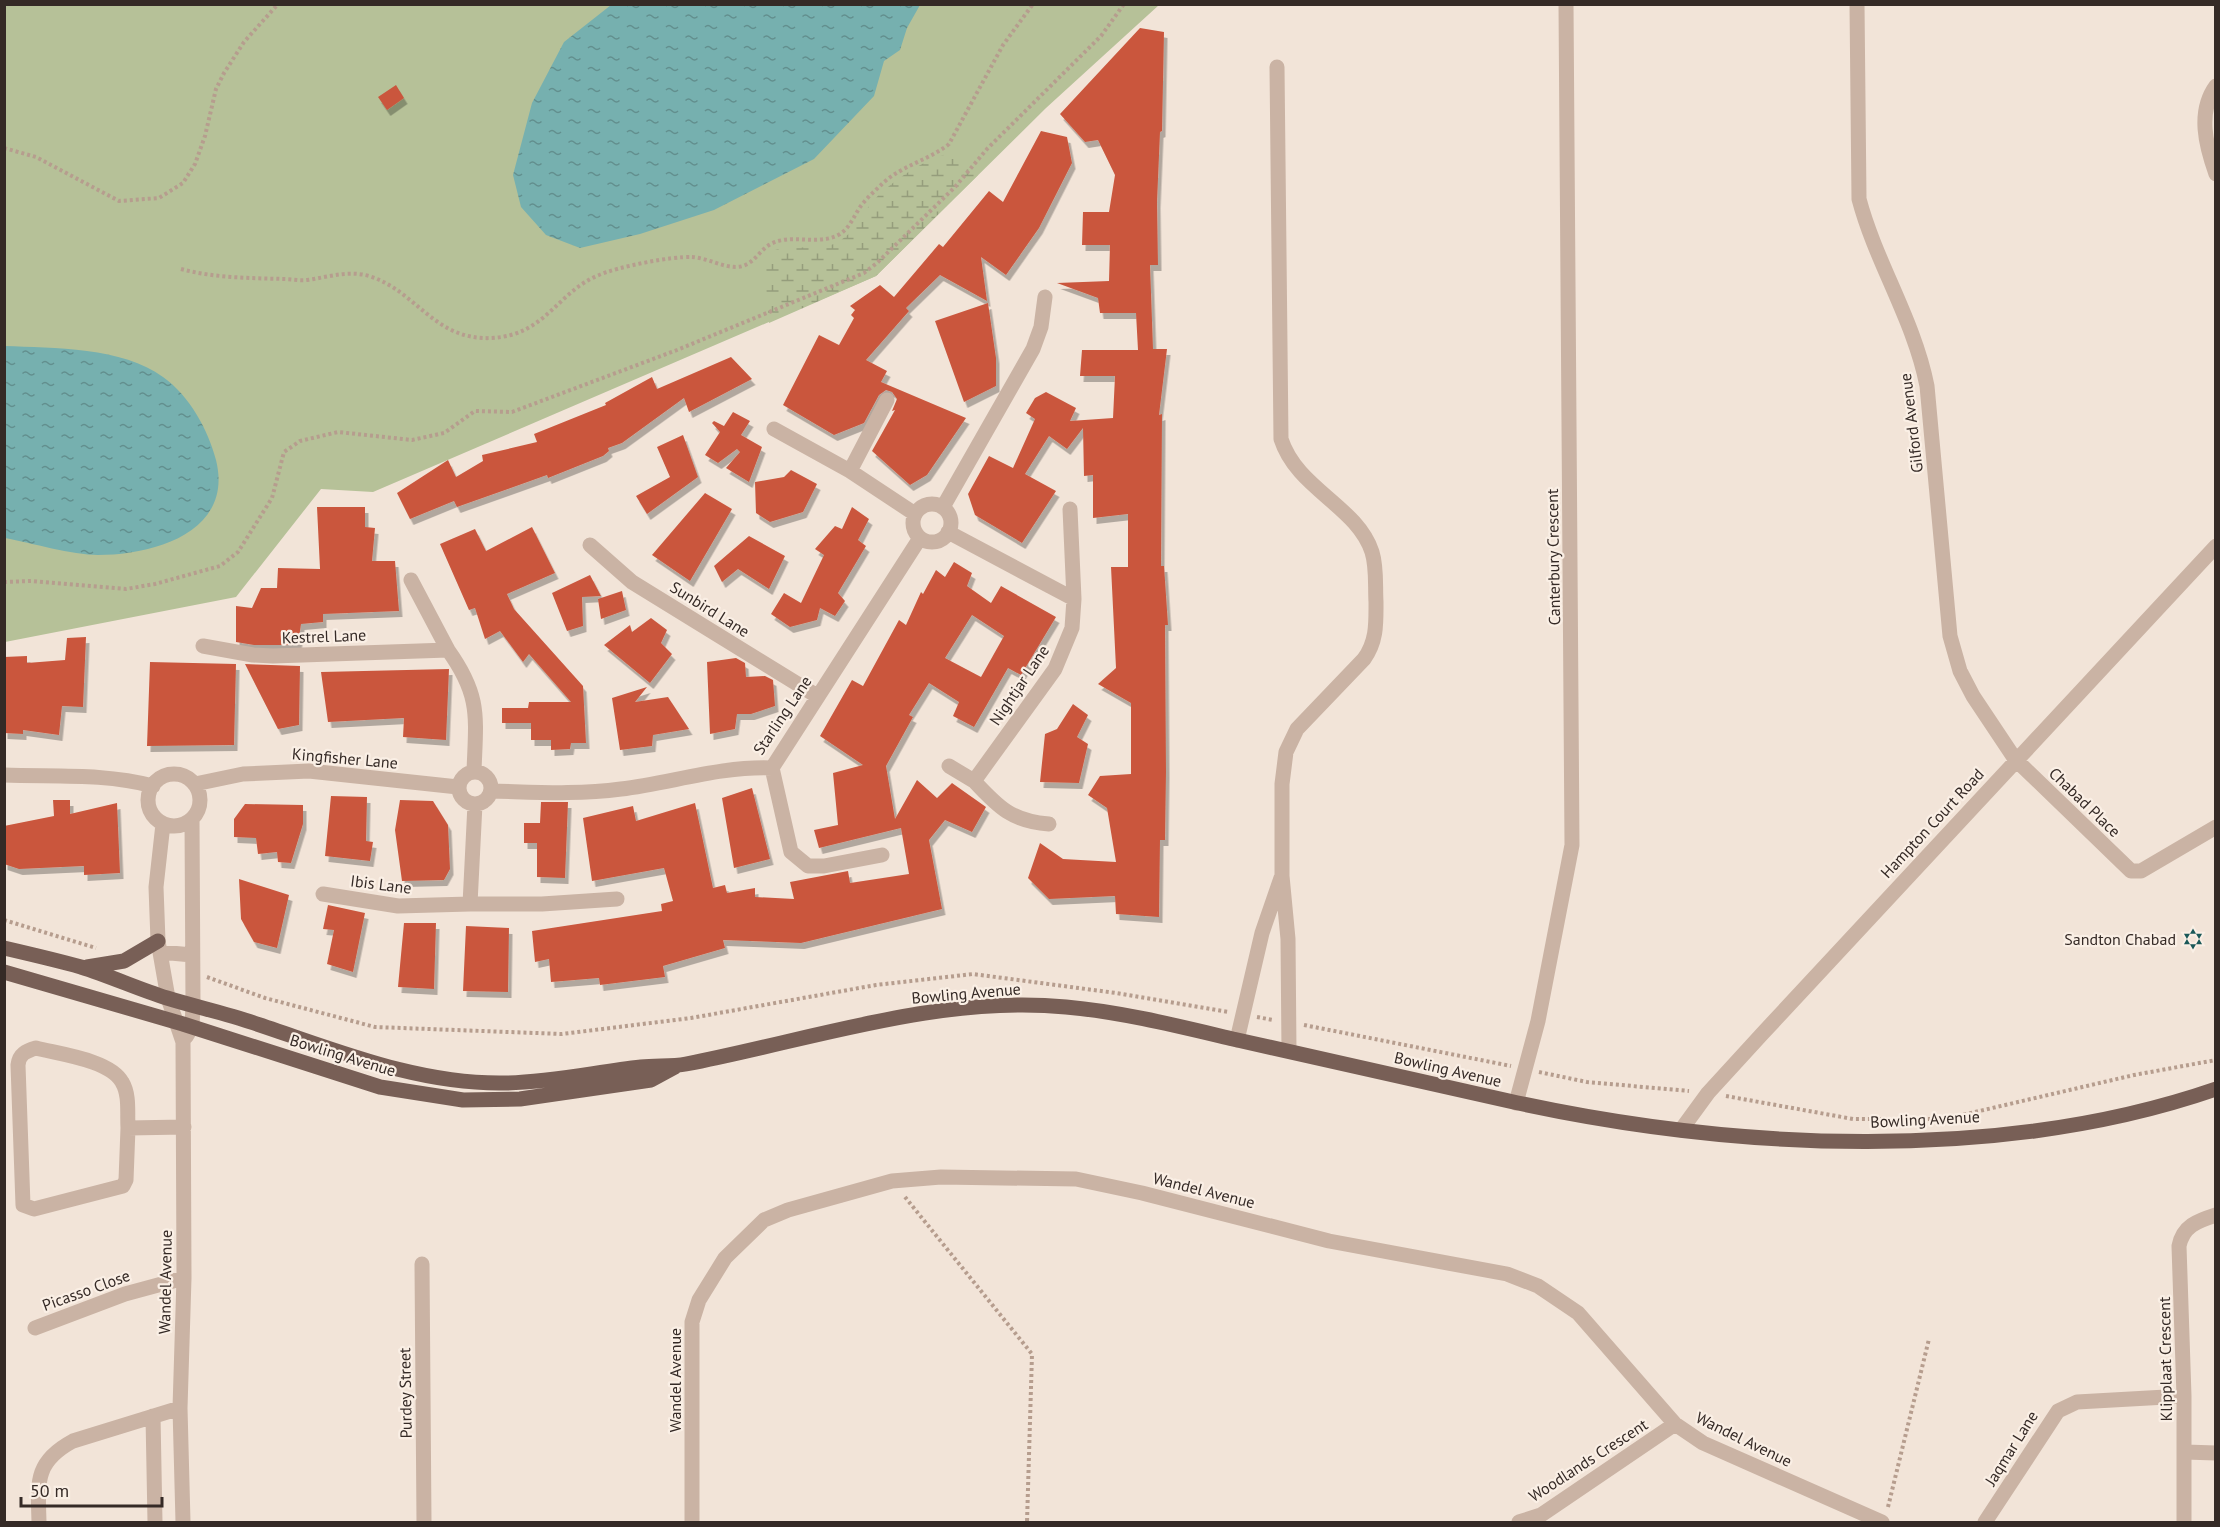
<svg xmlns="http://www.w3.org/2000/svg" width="2220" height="1527" viewBox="0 0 2220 1527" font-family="'PT Sans',sans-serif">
<defs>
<pattern id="wetland-marsh" width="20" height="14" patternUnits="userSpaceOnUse" patternTransform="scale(1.5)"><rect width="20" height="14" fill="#b6c198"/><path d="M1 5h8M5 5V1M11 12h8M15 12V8" fill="none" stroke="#959d7c"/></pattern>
<pattern id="water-ripples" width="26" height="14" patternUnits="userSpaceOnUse" patternTransform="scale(1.5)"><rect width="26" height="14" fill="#76b0af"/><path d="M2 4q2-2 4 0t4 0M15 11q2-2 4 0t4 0" fill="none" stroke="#628f8e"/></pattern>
<filter id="shadow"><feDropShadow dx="3.5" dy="6" stdDeviation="0" flood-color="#0004"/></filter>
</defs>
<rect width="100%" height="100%" fill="#f2e4d8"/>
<!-- grass -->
<path fill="#b6c198" d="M5,5H1159L1046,108L876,276L373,492L321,489L236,597L5,642Z"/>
<!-- wetland -->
<path fill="url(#wetland-marsh)" d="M953,153L963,158L978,175L876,276L769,323L764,265L775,250C795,244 820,252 838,242C857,231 861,214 874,200C892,181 928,156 953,153Z"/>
<!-- water -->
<path fill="url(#water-ripples)" d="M611,5V4L920,5L907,28L900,50L884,61L874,96L814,159L714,210L640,234L580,248L546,235L521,207L513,175L532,103L564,42Z
M5,346C53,348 123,347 163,377C190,396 208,430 216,460C234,532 154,555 98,555C72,555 32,543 5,538Z"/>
<!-- building -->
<path fill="#ca573e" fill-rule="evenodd" filter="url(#shadow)" d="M1140,28L1164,32L1162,131L1160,132L1157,202L1158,265H1150L1153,349H1167L1159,415L1162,414L1161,566H1164L1168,625H1165L1166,772L1165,840H1160L1159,917L1116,914L1115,896L1049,899L1028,878L1040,843L1063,859L1116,862L1107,808L1088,795L1100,776L1131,774V703L1098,684L1116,668L1111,567H1128V514L1093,518V475L1084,476L1083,428L1067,449L1049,436L1025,474L1056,491L1022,543L975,515L968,494L989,456L1013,468L1035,419L1026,413L1035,398L1046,392L1076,408L1070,421L1113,418L1115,376H1080L1082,350H1138L1136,313H1100L1098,298L1057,283L1109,281L1110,245H1082L1083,212H1109L1115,175L1098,140L1085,142L1060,114Z
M396,85L404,98L387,110L378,97Z
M1041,131L1067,137L1072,163L1039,228L1006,275L981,257L987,301L940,275L906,308L909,311L866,360L887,371L881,382L966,418L927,475L910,485L872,451L895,410L892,411L897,399L892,392L886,390L879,395L864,423L834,435L783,405L819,335L839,345L854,318L851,315L855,310L850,306L880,285L894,297L939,244L943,247L989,191L1003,202Z
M988,303L996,358V386L964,402L935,321Z
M731,357L752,379L689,412L684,398L622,443L608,448L609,451L603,456L548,478L547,475L457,507L454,501L410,519L397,493L448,460L456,477L483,461L482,455L537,442L534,434L606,405L605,403L652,377L657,389Z
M733,412L750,421L741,435L762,447L749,482L726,468L740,452L737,449L718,463L705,455L720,432L712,423L714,421L724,426Z
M683,435L698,477L647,514L636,496L670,477L657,447Z
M791,470L817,484L803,512L770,522L756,513L755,482L784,477Z
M705,493L732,509L690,581L652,555Z
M317,507H365V527L375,528L372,561H395L399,611L323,614V622L301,624L298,645H254L236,642V606L252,608L261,588H277L278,568L320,569Z
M852,507L869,519L858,540L866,546L838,593L845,601L835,616L820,608L817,620L790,627L771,614L784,593L801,603L824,555L815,549L835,526L842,529Z
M532,527L555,573L507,594L514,609L583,686L586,743H571L570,749L551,750V740H531V723H502V708H528L529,702H571L529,654L523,662L500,631L485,639L475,608L469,610L440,544L475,529L486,551Z
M749,536L785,556L769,589L738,569L722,582L714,566Z
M954,562L972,573L967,586L991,603L1001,586L1056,617L1021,675L1008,668L974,727L953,716L959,702L929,683L909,715L913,717L886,766L895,819L917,780L937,798L952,783L986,807L972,832L945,820L929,840L942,909L801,943L723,940L725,948L663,966L665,977L600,985L599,978L551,982L549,959L535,962L532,931L662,911L661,904L673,901L664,868L592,881L583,818L633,806L636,821L695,803L713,888L725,885L727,893L755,888V897L794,899L790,882L848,871L850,883L909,874L901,828L819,848L814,830L838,825L833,773L863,765L820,736L852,680L863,686L899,620L906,625L921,592L923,594L936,570L945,577ZM972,615L1004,636L981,677L945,658Z
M590,575L601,596L582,597L583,626L567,631L552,593Z
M622,591L626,610L601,619L598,599Z
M651,618L667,630L661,643L672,654L650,683L604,645L630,625L632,632Z
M86,637L83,707L62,706L59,735L23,730V734L4,733V657L27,656V663L65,660L67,638Z
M736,658L745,663L746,677L765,676L773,680L775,706L751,714H737L735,729L710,734L707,662Z
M150,662L236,664L234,745L147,746Z
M245,664L300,666L299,725L278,729Z
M449,669L446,740L403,737L404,718L328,722L321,672Z
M647,687L635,702L668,697L689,729L653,735L652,746L620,750L612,698Z
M1073,704L1088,715L1077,737L1088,744L1079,783L1040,782L1045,734L1057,729Z
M752,788L770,859L734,868L722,798Z
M331,796L367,797L366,841L373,842L370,861L325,856Z
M53,800H70V814L117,803L120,873L84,875V866L19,869L4,864V826L54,816Z
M400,800L433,801L448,825L450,869L444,880L402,881L395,830Z
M541,802H568L565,878L537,877V843H524V823H540Z
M245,804L303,805V824L291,863L278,862L277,852L258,854L256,838L234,837V819Z
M239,879L289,895L277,948L254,942L241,919Z
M328,905L365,913L353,972L327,964L334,930L323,929Z
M404,923H436L434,989L398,987Z
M466,926L509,928L508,992L463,991Z"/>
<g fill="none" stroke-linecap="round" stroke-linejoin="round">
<!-- path -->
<path stroke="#b69d8e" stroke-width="4" stroke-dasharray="3 3" stroke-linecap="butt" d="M4,148L36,157L119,201L159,198L183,183L195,164L205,136L216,89L224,73L244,42L278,4
M181,269C214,278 250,278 284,279C292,279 300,281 307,280C329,277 347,270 369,276C417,291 434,341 492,338C546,335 557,292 599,275C617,267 672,256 692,257C707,258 722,267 736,267C752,267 758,252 769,245C790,232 818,247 840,234C852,226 855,212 864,202C870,195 877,189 883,183C903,165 929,160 949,144L1003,45L1033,4
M4,582L31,581L126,589L155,584L220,566L238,552L272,498L284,452L300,441L338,432L412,440L444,433L475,411L512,412L677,350L864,273L877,263L955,187L987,149L1101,36L1124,4
M4,920L96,948
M207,977L265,998L375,1027L562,1034L691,1018L876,985L973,974L1116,993L1229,1012
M1257,1017L1273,1020
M1304,1025L1511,1066
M1539,1072L1587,1082L1689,1091
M1726,1096L1853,1119H1945L2134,1075L2216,1060
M905,1197L1032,1354L1027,1522
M1888,1507L1929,1339"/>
<!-- minor -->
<path stroke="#cab3a4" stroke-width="15" d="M1857,4L1859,199C1876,263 1914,320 1927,386L1950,636L1960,671L1973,696L2015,759L2131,871H2141L2216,827
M1277,67L1281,439C1297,489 1357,506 1372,552C1377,568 1375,586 1376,602C1376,623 1377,641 1364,659L1297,729L1286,752L1282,784V876L1288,939L1289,1051
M2216,86C2197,112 2206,146 2216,174
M774,429L850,471L915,514
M850,471L887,400
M913 523a19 19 0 1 1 38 0a19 19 0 1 1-38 0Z
M943,507L1033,349L1041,327L1045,297
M1070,509L1074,599
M948,532L1074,599L1072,628L1055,669L974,781C999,808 1012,821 1049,824
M590,545L632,582L817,696
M203,646L253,655L273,656L448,650L411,580
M448,650C481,696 476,717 474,771
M949,766L974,781
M772,768L791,852L808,866H824L882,855
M459 788a16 16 0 1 1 32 0a16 16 0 1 1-32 0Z
M148 800a26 26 0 1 1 52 0a26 26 0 1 1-52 0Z
M4,775C55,777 104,773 153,786
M195,784L243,774L309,771L458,787
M491,791C534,792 577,795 621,789C671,783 720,766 772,768L920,538
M163,824L156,887L158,941L168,998L183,1042L184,1278L180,1408L183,1522
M323,894L398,906L470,904L475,804
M470,904H542L617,899
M160,952L192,955
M186,1037L192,1027L193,1004L192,819
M1237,1040L1262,933L1281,878
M1516,1103L1538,1021L1572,845L1566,4
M128,1128L126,1180L123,1186L34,1209L23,1205L18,1065C19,1054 26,1051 36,1048C59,1054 110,1060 122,1082C130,1095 127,1114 128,1128L184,1127
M1681,1130L1708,1093L1762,1034L2216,546
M422,1264L424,1522
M35,1328L125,1294L184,1278
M153,1416L155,1522
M2185,1452L2216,1453
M39,1522C38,1483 34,1462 73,1441L180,1408
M692,1522V1322L699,1300L725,1258L764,1220L788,1210L892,1181L941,1177L1076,1179L1142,1193L1329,1241L1507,1274L1538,1286L1578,1313L1675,1424L1703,1443L1882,1522
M1519,1522L1541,1515L1675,1424
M1985,1522L2058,1411L2077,1402L2184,1396
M2184,1522V1396L2179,1246C2183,1226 2197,1221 2216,1215"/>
<!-- major -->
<path stroke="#785f56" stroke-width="15" d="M4,948C30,954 56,960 81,967C110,976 138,989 167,998C196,1007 225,1013 254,1023C336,1050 418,1085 506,1083C552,1082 596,1072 641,1067C656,1065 671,1067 686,1064C811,1040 937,995 1066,1007C1122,1012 1178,1026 1233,1039C1325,1060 1417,1081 1509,1101C1731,1150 1999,1164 2216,1089
M87,967L124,961L158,941
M4,972L183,1024L380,1087L463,1100L520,1099L651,1080L675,1067"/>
</g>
<!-- icons -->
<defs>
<g id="synagogue-bare" transform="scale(1.62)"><path d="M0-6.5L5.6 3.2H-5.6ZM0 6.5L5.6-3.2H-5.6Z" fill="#1a5858" stroke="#faefe5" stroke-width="2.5" paint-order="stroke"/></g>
</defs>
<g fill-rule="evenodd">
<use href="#synagogue-bare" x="2193" y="939"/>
</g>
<g text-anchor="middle" stroke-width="4.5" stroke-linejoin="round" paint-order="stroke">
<!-- street labels -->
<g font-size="16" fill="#352a26" stroke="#faefe5">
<text transform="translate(1911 423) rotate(-97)" y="6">Gilford Avenue</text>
<text transform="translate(1553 557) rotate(-91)" y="6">Canterbury Crescent</text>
<text transform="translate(710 609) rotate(32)" y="6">Sunbird Lane</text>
<text transform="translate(324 636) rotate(-2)" y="6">Kestrel Lane</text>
<text transform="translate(1019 685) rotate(-56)" y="6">Nightjar Lane</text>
<text transform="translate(782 715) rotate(-56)" y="6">Starling Lane</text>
<text transform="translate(345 758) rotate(5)" y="6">Kingfisher Lane</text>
<text transform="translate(2085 802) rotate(44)" y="6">Chabad Place</text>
<text transform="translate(1932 823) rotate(-47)" y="6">Hampton Court Road</text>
<text transform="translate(381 884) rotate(7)" y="6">Ibis Lane</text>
<text transform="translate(966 993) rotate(-5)" y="6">Bowling Avenue</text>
<text transform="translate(343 1055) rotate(17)" y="6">Bowling Avenue</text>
<text transform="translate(1448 1069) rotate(13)" y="6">Bowling Avenue</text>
<text transform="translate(1925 1119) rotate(-3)" y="6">Bowling Avenue</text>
<text transform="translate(1204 1190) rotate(14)" y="6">Wandel Avenue</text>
<text transform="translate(165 1282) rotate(-89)" y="6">Wandel Avenue</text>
<text transform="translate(86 1290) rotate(-20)" y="6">Picasso Close</text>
<text transform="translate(2165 1359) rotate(-91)" y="6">Klipplaat Crescent</text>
<text transform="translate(675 1380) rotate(-90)" y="6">Wandel Avenue</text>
<text transform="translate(405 1393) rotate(-91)" y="6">Purdey Street</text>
<text transform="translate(1744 1439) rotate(26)" y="6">Wandel Avenue</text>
<text transform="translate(2011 1448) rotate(-58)" y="6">Jaqmar Lane</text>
<text transform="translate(1588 1460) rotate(-33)" y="6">Woodlands Crescent</text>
</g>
<!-- poi labels -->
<g font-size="16" fill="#352a26" stroke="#faefe5" text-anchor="end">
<text x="2176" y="945">Sandton Chabad</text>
</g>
</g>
<!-- border -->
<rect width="2220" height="1527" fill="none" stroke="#352a26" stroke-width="12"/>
<!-- scale -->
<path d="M21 1497v9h141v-9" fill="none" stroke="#352a26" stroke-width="3"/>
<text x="30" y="1497" font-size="18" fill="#352a26" stroke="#faefe5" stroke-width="4.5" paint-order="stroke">50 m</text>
</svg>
